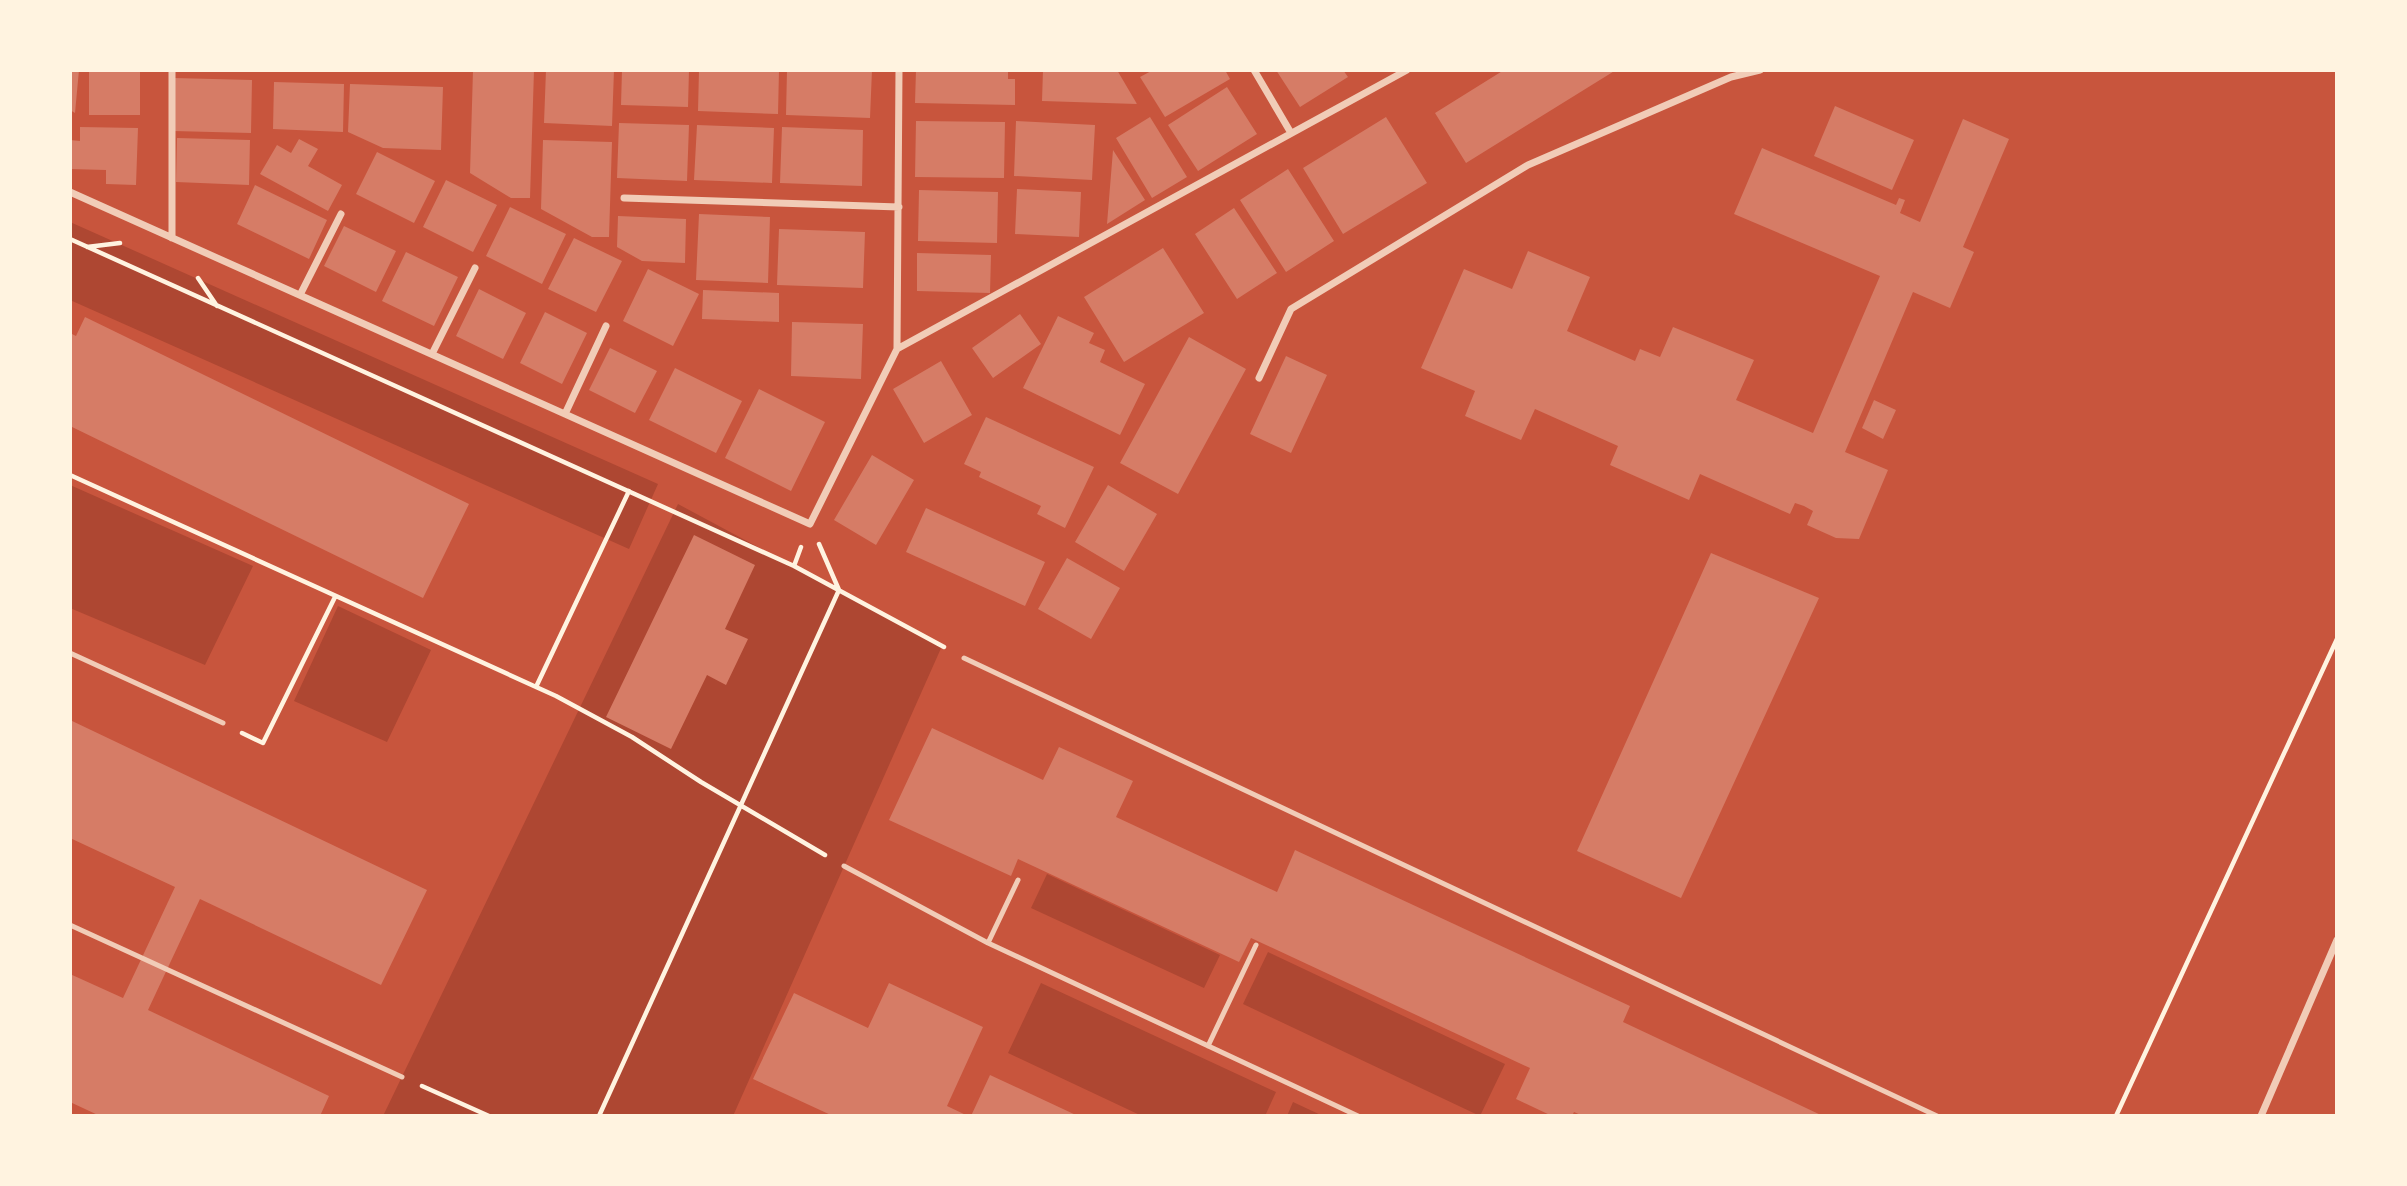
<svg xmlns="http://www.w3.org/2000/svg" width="2407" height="1186" viewBox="0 0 2407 1186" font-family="Mulish,sans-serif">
<rect width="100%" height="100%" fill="#c8553d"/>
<!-- green -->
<path fill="#ae4732" d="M70,222L658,484L629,549L70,300Z
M70,485L253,566L205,665L70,608Z
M678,504L942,646L733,1116H383Z
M338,606L431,650L387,742L294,701Z
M1047,874L1220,955L1204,988L1031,908Z
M1268,952L1505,1064L1480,1116L1243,1004Z
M1041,983L1276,1092L1265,1116H1142L1008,1053Z
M1293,1102L1323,1116H1287Z"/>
<!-- building -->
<path fill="#d67c66" d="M70,70H79L75,113L70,110Z
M89,70H140V115H89Z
M473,70H534L530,198H511L470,173Z
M546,70H614L612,126L544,123Z
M622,70H689L688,107L621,105Z
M699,70H779L778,114L698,111Z
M787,70H872L870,118L786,115Z
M916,70H1008V79H1015V105L915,103Z
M1043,70H1117L1137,104L1042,101Z
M1153,70H1225L1230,79L1165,117L1140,77Z
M1276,70H1343L1348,77L1300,107Z
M1504,70H1616L1466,163L1435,113Z
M174,78L252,80L251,133L173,131Z
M274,82L344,84L343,132L273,129Z
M350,84L443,87L441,150L383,148L348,132Z
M1227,87L1257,134L1198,171L1168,125Z
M1835,106L1914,140L1892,190L1814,156Z
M1150,117L1187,177L1152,198L1116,138Z
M1386,117L1427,183L1343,234L1303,168Z
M1963,119L2009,139L1963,247L1974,252L1950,308L1913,292L1845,452L1888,470L1859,539L1836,538L1807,525L1813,511L1804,506L1795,503L1790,514L1700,474L1689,500L1610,465L1618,446L1535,409L1521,440L1465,416L1475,391L1421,368L1464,269L1512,289L1528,251L1590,277L1567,331L1635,361L1640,349L1660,357L1673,327L1754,360L1736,400L1813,433L1880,276L1734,214L1762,148L1896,205L1899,198L1905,200L1900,213L1920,222Z
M916,121L1005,122L1004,178L915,177Z
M1016,121L1095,125L1092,180L1014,176Z
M619,123L689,125L687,181L617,178Z
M697,125L774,128L772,183L694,180Z
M80,127L138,128L136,185L106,184V170L70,169V140L80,141Z
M782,127L863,130L862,186L780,183Z
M177,138L250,140L249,185L176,182Z
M299,139L318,149L308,166L342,185L328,211L260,174L277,145L291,153Z
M543,140L612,142L609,237H592L541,209Z
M1113,150L1145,200L1107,224Z
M377,152L435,181L414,223L356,194Z
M1288,169L1334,241L1286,272L1240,200Z
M446,180L497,205L473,252L423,227Z
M255,185L327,220L309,259L237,224Z
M1017,189L1081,192L1079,237L1015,234Z
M919,190L998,192L997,243L918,241Z
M510,207L566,234L542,284L486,256Z
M1234,208L1277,273L1237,299L1195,234Z
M699,214L770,217L768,283L696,280Z
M618,216L686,219L685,263L642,261L617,247Z
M344,226L396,251L376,292L324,266Z
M779,229L865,232L863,288L777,285Z
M574,238L622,261L596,312L548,289Z
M1163,248L1204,313L1124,362L1084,297Z
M406,252L458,277L434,326L382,301Z
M917,253L991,255L990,293L917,291Z
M648,269L699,294L673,346L623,321Z
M479,289L526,313L503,359L456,336Z
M703,290L779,293V322L702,319Z
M545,312L587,333L562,384L520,363Z
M1020,314L1041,344L993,378L972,348Z
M1058,316L1094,333L1089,343L1105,350L1100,362L1145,384L1120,435L1023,388Z
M85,317L469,504L423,598L70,426V333L76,336Z
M792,322L863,324L861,379L791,376Z
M1189,337L1246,369L1178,494L1120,463Z
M610,348L657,371L635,413L589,390Z
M1286,356L1327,375L1291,453L1250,434Z
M941,361L972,415L924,443L893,389Z
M675,368L742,401L716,453L649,420Z
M759,389L825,422L791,491L725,458Z
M1874,400L1896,410L1883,439L1862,428Z
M986,417L1094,467L1065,528L1037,514L1041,506L979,477L981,472L964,464Z
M872,455L914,480L876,545L834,520Z
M1108,485L1157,514L1124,571L1075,542Z
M926,508L1045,562L1025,606L906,552Z
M694,535L755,565L725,629L748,639L726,685L707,675L671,749L606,717Z
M1711,553L1819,598L1681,898L1577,851Z
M1067,558L1120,588L1091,639L1038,609Z
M70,720L427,890L381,985L200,899L148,1010L329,1096L320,1116H100L70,1102V974L123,998L175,887L70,838Z
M932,728L1043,780L1059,747L1133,781L1116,817L1277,892L1295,850L1630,1006L1623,1022L1823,1116H1583L1574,1112L1572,1116H1552L1516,1099L1530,1068L1251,938L1239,962L1018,859L1011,876L889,820Z
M889,983L983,1027L947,1106L968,1116H833L753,1079L794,993L868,1028Z
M990,1075L1078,1116H971Z"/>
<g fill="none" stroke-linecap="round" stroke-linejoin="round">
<!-- path -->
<path stroke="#fff3e0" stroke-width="4.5" d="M70,239L794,566L944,647
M87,247L120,243
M198,278L217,306
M70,475L556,696L632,737L701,782L825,855
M794,566L801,547
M536,687L629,491
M242,733L263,743L335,597
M422,1086L489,1116
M599,1116L839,590L819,544
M2116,1116L2337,639"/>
<!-- service -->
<path stroke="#f1ccb7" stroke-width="5" d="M70,653L223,723
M964,658L1937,1116
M844,866L988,943L1358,1116
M70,925L402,1077
M988,943L1018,880
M1208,1046L1256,945"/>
<!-- minor -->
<path stroke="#f1ccb7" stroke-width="7" d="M1254,70L1291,133
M70,192L810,524L897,349L899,70
M624,198L899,207
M172,238V70
M300,295L341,214
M897,349L1407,70
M432,354L475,268
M1259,378L1291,309L1528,165L1731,77L1760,70
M565,414L606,326
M2261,1116L2337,940"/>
</g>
<!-- border -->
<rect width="2407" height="1186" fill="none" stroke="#fff3e0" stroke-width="144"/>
</svg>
